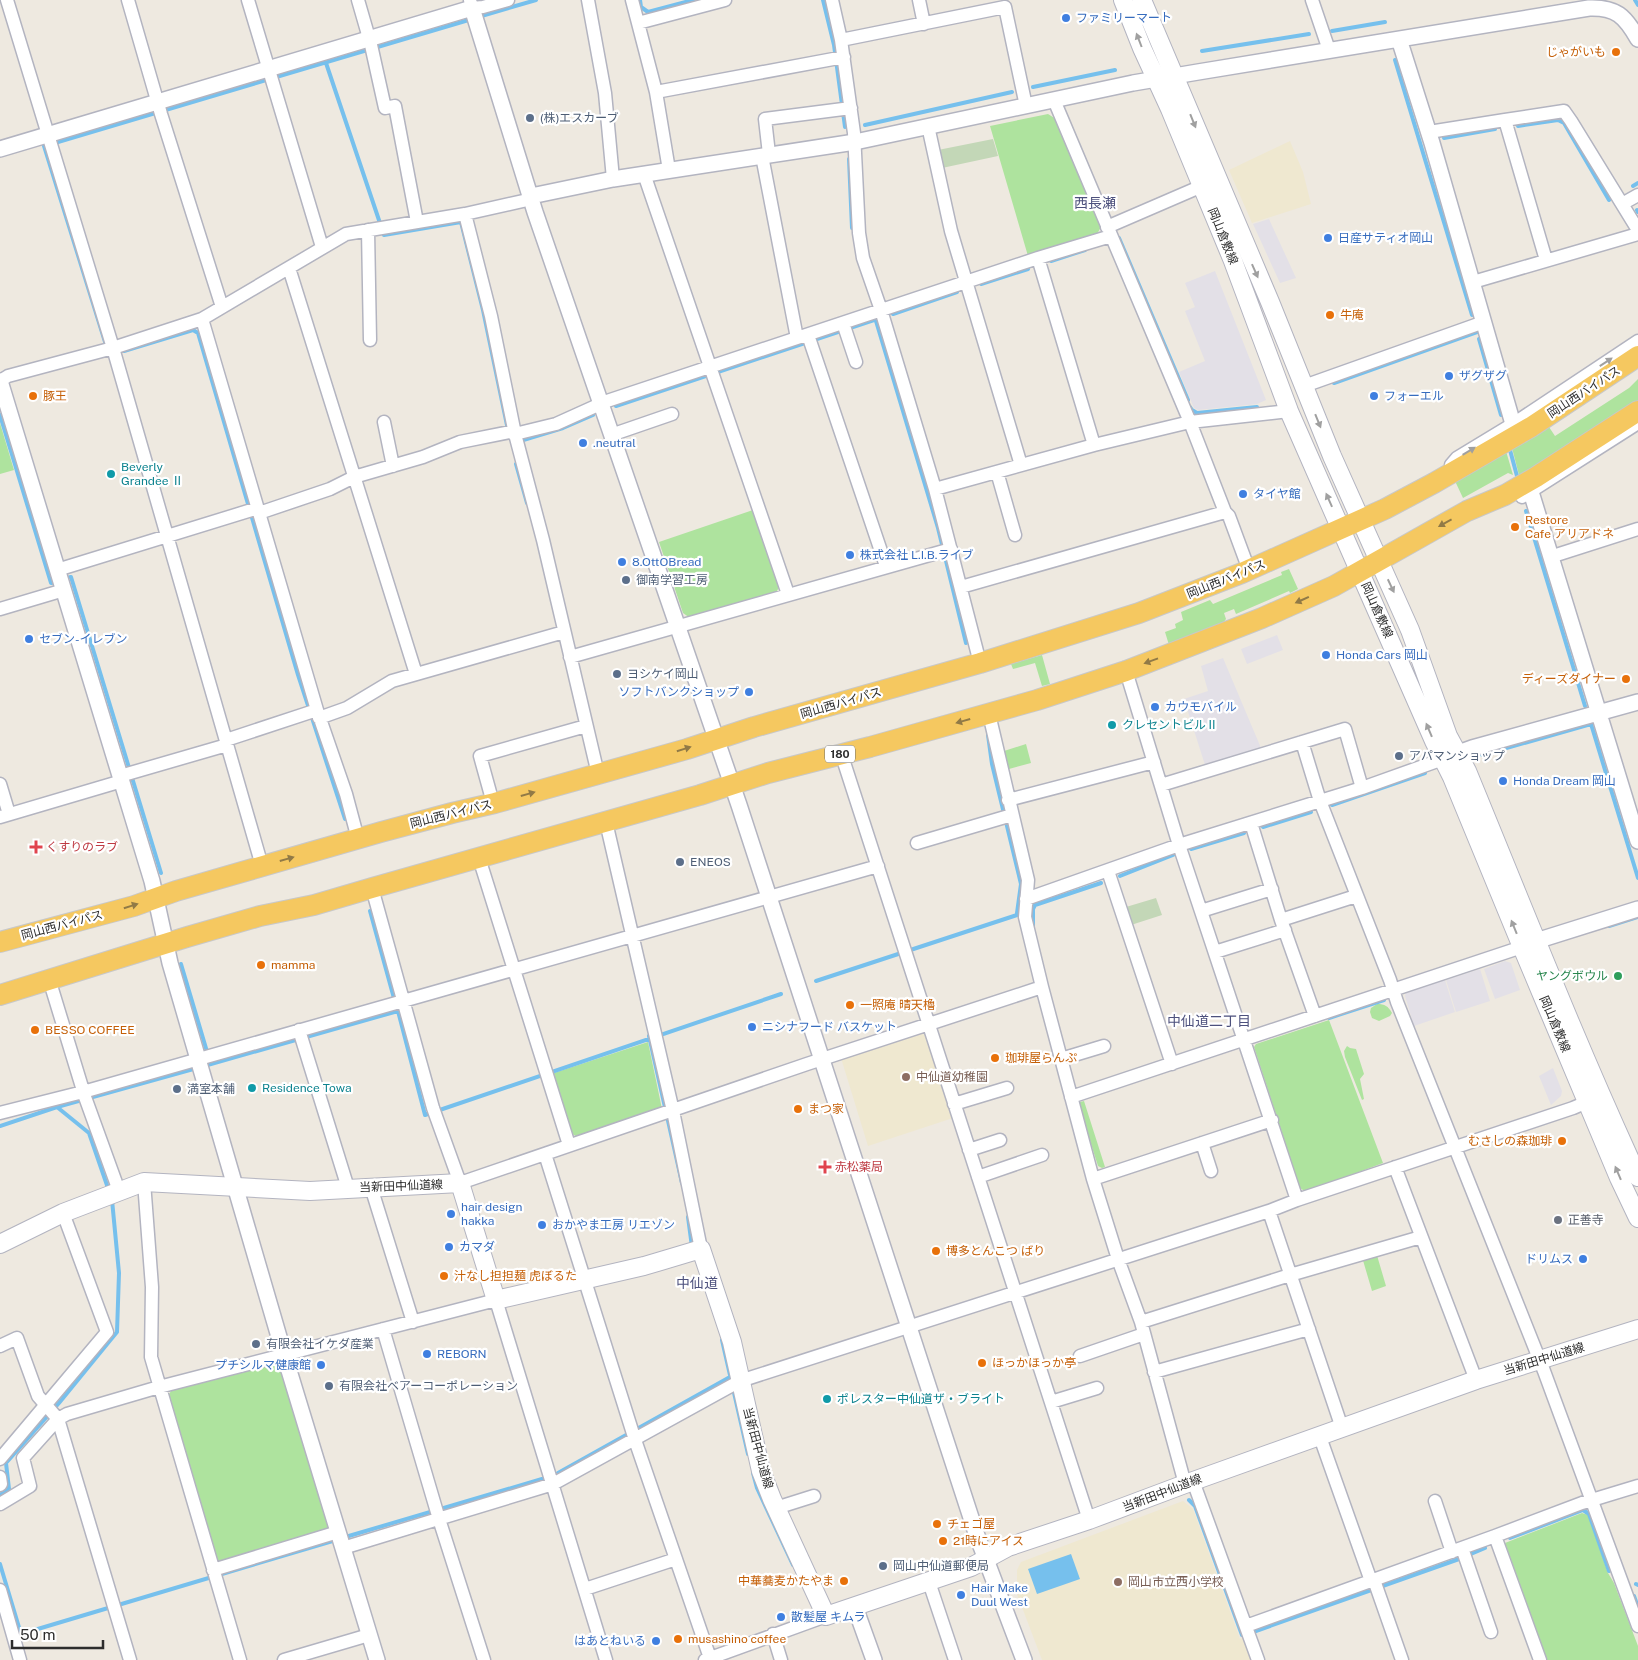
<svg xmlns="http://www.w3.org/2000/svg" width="1638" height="1660" viewBox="0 0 1638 1660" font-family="'Public Sans','Noto Sans JP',sans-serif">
<rect width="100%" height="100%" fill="#eee9e0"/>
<!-- industrial -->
<path fill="#e3e0e7" d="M1269,219L1296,278L1280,283L1253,224Z
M1215,271L1266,400L1257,404L1198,410L1194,408L1179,372L1205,361L1185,311L1195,307L1185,283Z
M1277,635L1283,650L1247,664L1241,649Z
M1223,658L1261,748L1205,765L1184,699L1208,691L1201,666Z
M1505,961L1511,963L1520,990L1495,999L1484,969Z
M1480,969L1490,1001L1456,1012L1446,980Z
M1445,980L1455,1012L1414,1026L1405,996L1406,993Z
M1553,1068L1562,1091L1561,1096L1551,1105L1539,1076Z"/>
<!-- education -->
<path fill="#efe8d0" d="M1290,141L1303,172L1311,204L1252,223L1229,170Z
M921,1033L928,1037L953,1118L868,1146L841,1058Z
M1183,1501L1193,1509L1240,1639L1246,1637L1254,1660H1042L1017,1594V1570L1021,1562Z"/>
<!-- green -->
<path fill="#aee39e" d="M1048,114L1056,119L1101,227L1097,234L1028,256L990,126Z
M1638,379V402L1533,468L1519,475L1512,448L1547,424L1555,436L1629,388Z
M0,423L14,470L0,474Z
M1506,451L1513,475L1508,473L1463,498L1455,481Z
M753,510L779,587L776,593L690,618L683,613L659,542Z
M1289,569L1298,589L1290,593L1289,591L1236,614L1234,609L1224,613L1226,619L1223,623L1169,645L1165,632L1176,628L1175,624L1183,620L1181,612L1210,600L1213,604L1282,575L1281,572Z
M1042,655L1050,684L1042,686L1035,663L1013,669L1011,664Z
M1026,744L1031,763L1009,769L1004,751Z
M1377,1004C1385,1004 1388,1006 1392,1013L1390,1016L1379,1021L1372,1018L1370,1012L1371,1008Z
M1329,1020L1383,1163L1306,1192L1300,1188L1254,1047L1256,1044Z
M648,1042L662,1109L578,1137L570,1133L551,1074Z
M1347,1046L1350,1048L1356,1049L1364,1074L1360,1079L1364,1099L1362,1100L1345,1057L1344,1051Z
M1084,1101L1105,1167L1102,1168L1098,1166L1079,1106L1080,1102Z
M1376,1252L1386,1286L1372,1291L1362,1257Z
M273,1363L282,1369L328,1527L326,1532L221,1563L217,1562L168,1396L171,1391Z
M1582,1513L1588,1515L1608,1573L1614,1583L1638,1646V1660H1547L1505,1543Z"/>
<!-- cemetery -->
<path fill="#c3d7b7" d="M993,139L998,156L942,168L938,150Z
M1156,898L1162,915L1131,925L1126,907Z"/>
<!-- water -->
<path fill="#76c0ed" d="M1071,1554L1080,1579L1037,1594L1028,1569Z"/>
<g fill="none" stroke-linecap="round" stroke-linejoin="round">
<!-- stream -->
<path stroke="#76c0ed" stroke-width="4" d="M640,0L641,7L648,12L693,0
M823,0L834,45L845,127
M1635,0L1638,5
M478,17L536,0
M1332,31L1385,22
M1202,51L1309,34
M1395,60L1472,315
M326,63L384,235L461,222L483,310L508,430
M1033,87L1115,70
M865,125L1012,92
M1518,126L1558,120L1564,123L1609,200
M1444,138L1495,129
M58,142L472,19
M44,146L105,342
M849,159L852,228
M1633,186L1638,183
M1637,210L1638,212
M1119,238L1188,400
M1051,261L1085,250
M981,284L1028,269
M893,314L957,292
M876,321L938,528L966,643
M1479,339L1501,415
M124,351L193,330L198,333L298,675L345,819
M1334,383L1477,332
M616,406L874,320
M1190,407L1192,410L1197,413L1257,407
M0,415L51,583H52
M520,441L563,428L593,415
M1510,450L1517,476
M516,464L527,503
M1526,511L1585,706
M70,577H71L161,873
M988,735L992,764L1021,884L1017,913
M1482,755L1591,724L1638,878
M1332,805L1425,773
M1263,827L1311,812
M1191,849L1244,833
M1120,876L1173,855
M1029,910L1033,909L1035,905L1101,883
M370,911L395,1002
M1033,926V909
M1609,926L1638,917
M181,964L208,1055
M816,981L1017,915V913L1022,912
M1329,1018L1384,1000
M649,1036L682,1183
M204,1066L398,1011L425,1115L781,994
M57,1107L89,1133L109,1191
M0,1126L57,1107L197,1068
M688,1217L692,1247
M722,1340L748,1454
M558,1473L730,1377
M753,1473L757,1488L793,1565
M0,1495L9,1489L6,1463L59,1403L117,1332L119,1273L112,1200
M1189,1500L1195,1506L1242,1635H1243
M342,1538L542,1479
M1510,1538L1583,1510L1589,1514L1609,1571
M0,1564L21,1634L336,1540
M1636,1584L1638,1585
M1634,1596L1638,1607
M1253,1632L1459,1559L1485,1548"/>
<!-- minor casing -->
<g stroke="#b3b4c0" stroke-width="15">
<path id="minor" d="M7,0L113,348L262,866
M128,0L161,114L222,307
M248,0L322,247
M358,0L371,45L385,108L395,106L417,222
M470,0L472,8L483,7L508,0
M588,0L605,93L613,179
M632,0L656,92L669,170
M832,0L841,40L854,133L859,233L863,258L881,310L935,489L980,663
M919,0L924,24
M1312,0L1329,50
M638,23L725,0
M841,40L1005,7L1026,106
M656,92L844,57
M1505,120L1564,111L1571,121L1638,230
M928,126L951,231L1021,465
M1429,132L1505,120L1546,260
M769,154L765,119L851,108
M762,156L797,338
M644,174L788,594
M1622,204L1638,195
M465,214L491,316L515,434L543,540L598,774
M1107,227L1202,186
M368,230L370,340
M1038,258L1094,445
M289,268L416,674
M1473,282L1638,234
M202,319L317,710L346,794L358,839
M843,323L856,362
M808,335L886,566
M0,381L8,376L113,348L202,319L346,234L465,214L523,201L531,198
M1304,386L1484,322
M384,422L393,466
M515,434L556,424L607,401L1038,258L1111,236
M611,435L672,414
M1451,465L1457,458L1513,424L1638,341
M997,472L1015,535
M935,489L1094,445L1190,422L1289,411
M1522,497L1638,423
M1225,512L1229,516L1249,570
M259,513L330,489L354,477L423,457L460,442L515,431
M1550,557L1638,529
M57,570L258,508
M961,587L1225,512L1190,422L1054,100
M0,609L64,590
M570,657L951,549
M1126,671L1179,845L1297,1200
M989,714L1028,880L1025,917L1042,987L1093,1179L1118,1259L1141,1322L1185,1484
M319,718L347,708L392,681L564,632
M226,740L317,710
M1302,742L1320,801L1390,980L1397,1002L1544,1371L1638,1626
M841,753L1089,1520
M120,776L227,745
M0,784L9,814
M1161,785L1345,729L1362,788
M1008,800L1154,762
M493,803L480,756L586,726
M0,817L122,781
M606,822L673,1111L701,1249
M1251,823L1281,920L1315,1016
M917,843L1012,815
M479,858L569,1145
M1108,871L1172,1064
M372,888L433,1108L460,1183L807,1064L1042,987
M1026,899L1179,845L1362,788L1443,759
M1201,911L1272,889
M1281,920L1356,896
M1215,952L1285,930
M49,979L85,1097L119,1191
M299,1030L348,1188
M1061,1059L1104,1046
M1071,1097L1522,947
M954,1104L1007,1088
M0,1113L83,1092L878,866
M1202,1143L1211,1171
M969,1150L1000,1140
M545,1154L635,1440L710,1658
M1395,1167L1476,1380
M978,1177L1042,1155
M1093,1179L1272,1120
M144,1182L152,1287L151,1357L240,1660
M371,1187L413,1322
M1269,1211L1342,1428
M1141,1322L1290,1275L1421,1237
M383,1329L439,1519L484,1660
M0,1346L17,1338L38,1396L58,1419L130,1660
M1080,1356L1144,1334
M1154,1372L1309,1329
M1051,1402L1097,1388
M1320,1437L1371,1581
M0,1459L107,1332L63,1213
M0,1477L1,1484L0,1485
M1193,1481L1258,1660
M1435,1501L1452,1552
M0,1504L30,1486L23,1458L58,1419L67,1414L159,1387L496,1300L606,1660
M776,1508L814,1496
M1495,1536L1540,1660
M343,1548L553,1484L740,1381L1269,1211L1297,1200L1573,1108L1594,1099
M1462,1548L1491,1632
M213,1570L338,1532
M1374,1580L1402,1660
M929,1582L955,1660
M585,1589L676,1559
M0,1590L20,1660
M1246,1626L1495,1536L1582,1503L1638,1486
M773,1634L781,1660
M284,1660L369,1635
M705,1660L826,1616"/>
</g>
<!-- tertiary casing -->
<g stroke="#b3b4c0" stroke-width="18">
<path id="tertiary" d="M1399,39L1432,143L1513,424
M0,149L472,8L535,212L739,805L976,1533L1024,1660
M531,198L536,195L613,179L855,142L1133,83L1198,72L1589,8C1616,7 1625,16 1638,39
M0,381L152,881L170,963L284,1354L377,1660
M1531,492L1638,841
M1447,757L1472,748L1638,702
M1536,941L1638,909
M855,1607L874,1660"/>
</g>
<!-- secondary casing -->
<g stroke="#b3b4c0" stroke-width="20">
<path id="secondary" d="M1123,0L1142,48L1170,109L1233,261L1289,411L1434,741L1452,777L1522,947L1619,1178L1638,1218
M1142,0L1270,302L1332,456L1410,630L1448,736L1467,771C1523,907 1576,1043 1638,1177
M0,1244L63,1213L144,1182L310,1191L460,1183L496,1300L644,1266L701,1249L732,1342L761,1471L772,1499L826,1616L971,1567L1008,1547L1089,1520L1185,1484L1476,1380L1638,1329"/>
</g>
<!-- trunk casing -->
<g stroke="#c8c8c8" stroke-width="22">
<path id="trunk" d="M0,942L134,906L176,891L381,832L452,813L495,803L687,749L754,727L980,663L1139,613L1242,573L1385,509L1434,483L1531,427L1638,356
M0,995L187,937L260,916L314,905L372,888L700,795L768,773L870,747L1037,700L1126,671L1262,618L1334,586L1467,511L1505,495L1536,477L1638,411"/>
</g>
<!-- minor -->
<use href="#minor" stroke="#fff" stroke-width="12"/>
<!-- tertiary -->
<use href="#tertiary" stroke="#fff" stroke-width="15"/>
<!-- secondary -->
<use href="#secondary" stroke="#fff" stroke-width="18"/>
<!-- trunk -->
<use href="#trunk" stroke="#f5c860" stroke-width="20"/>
</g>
<!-- one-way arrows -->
<defs><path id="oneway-solid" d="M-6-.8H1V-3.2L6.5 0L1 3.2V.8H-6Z" transform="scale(1.25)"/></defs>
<g fill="#a0a0a0">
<use href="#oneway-solid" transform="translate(1139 40) rotate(-111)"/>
<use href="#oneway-solid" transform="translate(1193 121) rotate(68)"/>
<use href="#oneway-solid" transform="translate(1255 271) rotate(66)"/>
<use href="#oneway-solid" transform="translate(1606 362) rotate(-33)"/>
<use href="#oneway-solid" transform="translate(1318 421) rotate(68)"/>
<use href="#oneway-solid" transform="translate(1469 451) rotate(-31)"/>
<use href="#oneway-solid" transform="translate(1329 500) rotate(-114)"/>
<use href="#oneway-solid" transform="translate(1391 586) rotate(65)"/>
<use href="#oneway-solid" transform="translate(1429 730) rotate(-113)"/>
<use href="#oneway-solid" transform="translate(1514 927) rotate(-112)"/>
<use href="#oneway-solid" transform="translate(1618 1173) rotate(-113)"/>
</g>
<g fill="#917a46">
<use href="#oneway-solid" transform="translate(1445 523) rotate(151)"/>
<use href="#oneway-solid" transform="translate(1302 600) rotate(156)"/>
<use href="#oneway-solid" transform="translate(1151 661) rotate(160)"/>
<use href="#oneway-solid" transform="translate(963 721) rotate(164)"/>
<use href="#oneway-solid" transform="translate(684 749) rotate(-17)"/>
<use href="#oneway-solid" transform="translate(528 794) rotate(-16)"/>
<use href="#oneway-solid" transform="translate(287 859) rotate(-16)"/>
<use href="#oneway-solid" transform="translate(131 906) rotate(-17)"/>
</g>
<!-- markers -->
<g fill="#3f7fe0" stroke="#fff" stroke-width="2">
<circle cx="1066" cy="18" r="5"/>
<circle cx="1328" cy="238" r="5"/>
<circle cx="1449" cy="376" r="5"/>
<circle cx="1374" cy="396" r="5"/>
<circle cx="583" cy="443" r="5"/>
<circle cx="1243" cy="494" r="5"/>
<circle cx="850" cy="555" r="5"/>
<circle cx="622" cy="562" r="5"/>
<circle cx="29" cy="639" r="5"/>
<circle cx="1326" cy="655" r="5"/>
<circle cx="749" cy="692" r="5"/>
<circle cx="1155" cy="707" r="5"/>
<circle cx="1503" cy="781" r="5"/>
<circle cx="752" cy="1027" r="5"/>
<circle cx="451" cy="1214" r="5"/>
<circle cx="542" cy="1225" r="5"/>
<circle cx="449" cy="1247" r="5"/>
<circle cx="1583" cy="1259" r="5"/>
<circle cx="427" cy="1354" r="5"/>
<circle cx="321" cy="1365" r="5"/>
<circle cx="961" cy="1595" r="5"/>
<circle cx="781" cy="1617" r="5"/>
<circle cx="656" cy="1641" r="5"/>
</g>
<g fill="#e8710a" stroke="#fff" stroke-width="2">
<circle cx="1616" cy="52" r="5"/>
<circle cx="1330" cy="315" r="5"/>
<circle cx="33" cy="396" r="5"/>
<circle cx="1515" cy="527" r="5"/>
<circle cx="1626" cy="679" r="5"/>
<circle cx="261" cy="965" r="5"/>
<circle cx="850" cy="1005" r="5"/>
<circle cx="35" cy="1030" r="5"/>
<circle cx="995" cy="1058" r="5"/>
<circle cx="798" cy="1109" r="5"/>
<circle cx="1562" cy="1141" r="5"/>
<circle cx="936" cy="1251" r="5"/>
<circle cx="444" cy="1276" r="5"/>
<circle cx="982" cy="1363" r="5"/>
<circle cx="937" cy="1524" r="5"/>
<circle cx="943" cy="1541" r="5"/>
<circle cx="844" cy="1581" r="5"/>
<circle cx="678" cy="1639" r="5"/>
</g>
<g fill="#5c6f8a" stroke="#fff" stroke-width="2">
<circle cx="530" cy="118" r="5"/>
<circle cx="626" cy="580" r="5"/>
<circle cx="617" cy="674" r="5"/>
<circle cx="1399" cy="756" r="5"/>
<circle cx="680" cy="862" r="5"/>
<circle cx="177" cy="1089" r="5"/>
<circle cx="256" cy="1344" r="5"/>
<circle cx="329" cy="1386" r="5"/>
<circle cx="883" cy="1566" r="5"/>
</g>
<g fill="#0f9aa8" stroke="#fff" stroke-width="2">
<circle cx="111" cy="474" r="5"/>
<circle cx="1112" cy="725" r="5"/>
<circle cx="252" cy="1088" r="5"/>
<circle cx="827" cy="1399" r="5"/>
</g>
<g fill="#e0444e" stroke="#fff" stroke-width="2">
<path d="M33.5 839.5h5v5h5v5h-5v5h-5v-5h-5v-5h5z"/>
<path d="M822.5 1159.5h5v5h5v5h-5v5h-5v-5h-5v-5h5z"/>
</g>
<circle fill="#2e9e5b" stroke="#fff" stroke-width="2" cx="1618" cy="976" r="5"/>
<g fill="#8d6e63" stroke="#fff" stroke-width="2">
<circle cx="906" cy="1077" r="5"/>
<circle cx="1118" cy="1582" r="5"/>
</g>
<circle fill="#6b7280" stroke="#fff" stroke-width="2" cx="1558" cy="1220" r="5"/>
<g text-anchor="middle" stroke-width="4.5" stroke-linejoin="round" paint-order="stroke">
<!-- shield labels -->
<rect fill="#fff" stroke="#6c6c6c" stroke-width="1" x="825" y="745.5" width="30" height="17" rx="4"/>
<g font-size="11" font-weight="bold" fill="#2d2d2d">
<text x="840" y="758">180</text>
</g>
<!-- shop labels -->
<g font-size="12" fill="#366cbe" stroke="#fff" text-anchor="start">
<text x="1076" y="22">ファミリーマート</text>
<text x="1338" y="242">日産サティオ岡山</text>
<text x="1459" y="380">ザグザグ</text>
<text x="1384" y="400">フォーエル</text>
<text x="593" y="447">.neutral</text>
<text x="1253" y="498">タイヤ館</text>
<text x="860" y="559">株式会社 L.I.B.ライブ</text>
<text x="632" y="566">8.OttOBread</text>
<text x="39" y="643">セブン-イレブン</text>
<text x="1336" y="659">Honda Cars 岡山</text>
<text x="739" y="696" text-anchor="end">ソフトバンクショップ</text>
<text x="1165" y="711">カウモバイル</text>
<text x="1513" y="785">Honda Dream 岡山</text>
<text x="762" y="1031">ニシナフード バスケット</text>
<text x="461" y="1211">hair design<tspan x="461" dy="14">hakka</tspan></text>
<text x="552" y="1229">おかやま工房 リエゾン</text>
<text x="459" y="1251">カマダ</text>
<text x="1573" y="1263" text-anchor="end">ドリムス</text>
<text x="437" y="1358">REBORN</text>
<text x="311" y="1369" text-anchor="end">プチシルマ健康館</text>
<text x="971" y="1592">Hair Make<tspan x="971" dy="14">Duul West</tspan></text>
<text x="791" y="1621">散髪屋 キムラ</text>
<text x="646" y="1645" text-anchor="end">はあとねいる</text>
</g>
<!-- food labels -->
<g font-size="12" fill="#c56008" stroke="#fff" text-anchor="start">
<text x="1606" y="56" text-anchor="end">じゃがいも</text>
<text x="1340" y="319">牛庵</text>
<text x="43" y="400">豚王</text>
<text x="1525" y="524">Restore<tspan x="1525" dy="14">Cafe アリアドネ</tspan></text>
<text x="1616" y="683" text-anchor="end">ディーズダイナー</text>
<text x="271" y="969">mamma</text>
<text x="860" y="1009">一照庵 晴天櫓</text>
<text x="45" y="1034">BESSO COFFEE</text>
<text x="1005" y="1062">珈琲屋らんぷ</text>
<text x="808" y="1113">まつ家</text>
<text x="1552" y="1145" text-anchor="end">むさしの森珈琲</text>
<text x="946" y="1255">博多とんこつ ばり</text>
<text x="454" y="1280">汁なし担担麺 虎ぼるた</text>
<text x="992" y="1367">ほっかほっか亭</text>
<text x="947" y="1528">チェゴ屋</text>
<text x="953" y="1545">21時にアイス</text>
<text x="834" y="1585" text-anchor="end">中華蕎麦かたやま</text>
<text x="688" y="1643">musashino coffee</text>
</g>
<!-- service labels -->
<g font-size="12" fill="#4e5e75" stroke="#fff" text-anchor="start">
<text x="540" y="122">(株)エスカーブ</text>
<text x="636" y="584">御南学習工房</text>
<text x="627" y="678">ヨシケイ岡山</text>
<text x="1409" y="760">アパマンショップ</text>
<text x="690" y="866">ENEOS</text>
<text x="187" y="1093">満室本舗</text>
<text x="266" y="1348">有限会社イケダ産業</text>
<text x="339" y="1390">有限会社ベアーコーポレーション</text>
<text x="893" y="1570">岡山中仙道郵便局</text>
</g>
<!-- street labels -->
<g font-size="12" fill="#2d2d2d" stroke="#fff">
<text transform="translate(1223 236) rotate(68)" y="4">岡山倉敷線</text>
<text transform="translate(1584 392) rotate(-33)" y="4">岡山西バイパス</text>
<text transform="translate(1226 579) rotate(-22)" y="4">岡山西バイパス</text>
<text transform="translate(1377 610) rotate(66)" y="4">岡山倉敷線</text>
<text transform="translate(841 703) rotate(-16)" y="4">岡山西バイパス</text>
<text transform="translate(451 814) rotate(-14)" y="4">岡山西バイパス</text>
<text transform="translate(62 925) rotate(-15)" y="4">岡山西バイパス</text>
<text transform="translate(1555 1024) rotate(67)" y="4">岡山倉敷線</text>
<text transform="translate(401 1186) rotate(-2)" y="4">当新田中仙道線</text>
<text transform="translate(1544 1359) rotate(-17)" y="4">当新田中仙道線</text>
<text transform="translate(758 1448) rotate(75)" y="4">当新田中仙道線</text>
<text transform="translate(1162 1493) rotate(-21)" y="4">当新田中仙道線</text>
</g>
<!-- culture labels -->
<g font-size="12" fill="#0d838f" stroke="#fff" text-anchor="start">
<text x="121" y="471">Beverly<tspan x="121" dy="14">Grandee Ⅱ</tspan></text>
<text x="1122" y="729">クレセントビルⅡ</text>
<text x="262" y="1092">Residence Towa</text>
<text x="837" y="1403">ポレスター中仙道ザ・ブライト</text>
</g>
<!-- health labels -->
<g font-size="12" fill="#be3a42" stroke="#fff" text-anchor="start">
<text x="46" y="851">くすりのラブ</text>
<text x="835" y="1171">赤松薬局</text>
</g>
<!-- leisure labels -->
<g font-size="12" fill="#27864d" stroke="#fff" text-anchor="end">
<text x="1608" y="980">ヤングボウル</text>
</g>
<!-- education labels -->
<g font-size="12" fill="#785e54" stroke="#fff" text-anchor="start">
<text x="916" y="1081">中仙道幼稚園</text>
<text x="1128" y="1586">岡山市立西小学校</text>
</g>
<!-- worship labels -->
<g font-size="12" fill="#5b616d" stroke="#fff" text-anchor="start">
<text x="1568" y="1224">正善寺</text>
</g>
<!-- neighbourhood labels -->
<g font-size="14" fill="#4d517d" stroke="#fff">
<text x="1095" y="208">西長瀬</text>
<text x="1209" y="1026">中仙道二丁目</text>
<text x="697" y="1288">中仙道</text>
</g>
</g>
<!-- scale -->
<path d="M12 1640v8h91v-8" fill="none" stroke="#2d2d2d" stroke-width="2.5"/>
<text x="20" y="1640" font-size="15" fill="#2d2d2d" stroke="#ffffff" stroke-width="4" paint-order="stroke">50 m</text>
</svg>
